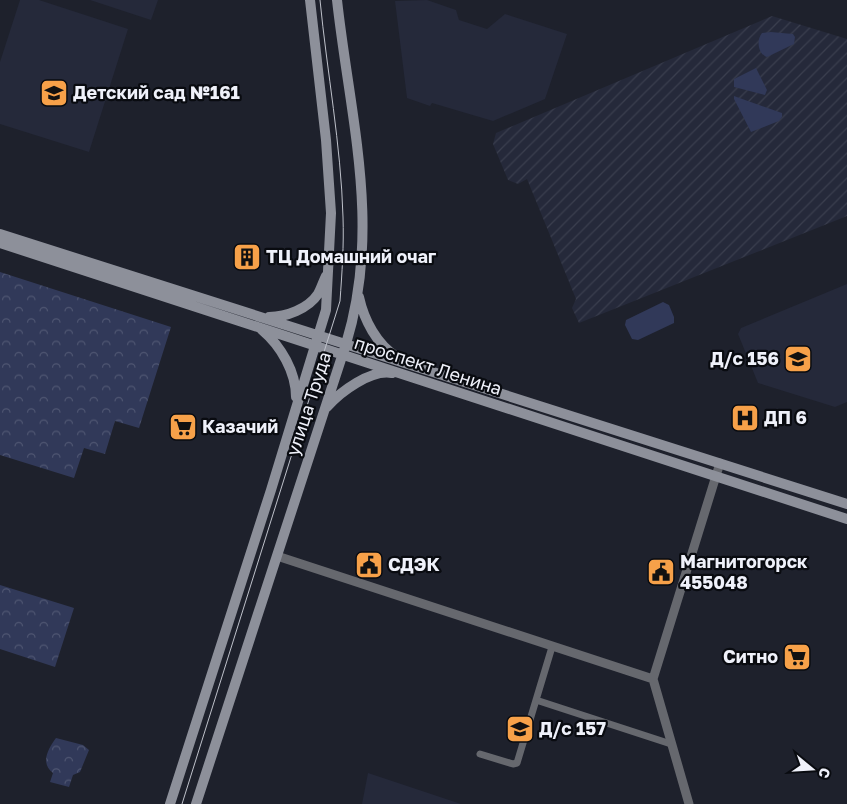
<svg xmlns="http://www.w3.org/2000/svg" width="847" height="804" viewBox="0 0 847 804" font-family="'Golos Text',sans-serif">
<defs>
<pattern id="industrial-furrows" width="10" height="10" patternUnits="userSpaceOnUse" patternTransform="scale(1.25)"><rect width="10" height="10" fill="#25293a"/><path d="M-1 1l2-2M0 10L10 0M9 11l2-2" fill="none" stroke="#3a3e4e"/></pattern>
<pattern id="park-crowns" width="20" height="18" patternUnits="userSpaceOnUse" patternTransform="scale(1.25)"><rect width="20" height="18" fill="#313959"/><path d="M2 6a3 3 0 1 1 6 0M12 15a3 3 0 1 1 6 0" fill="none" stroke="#4f5672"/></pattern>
</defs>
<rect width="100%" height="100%" fill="#1e212c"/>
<!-- built -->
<path fill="#25293a" d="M20,0H39L128,29L89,152L0,124V62Z
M90,0H158L151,20Z
M427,0L456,10L459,20L487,29L505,14L567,34L545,99L493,121L432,103L430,106L407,98L395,1Z
M847,284V402L835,407L758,383L738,334L741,328Z
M368,773L461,804H362Z"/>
<!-- industrial -->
<path fill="url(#industrial-furrows)" d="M772,16L847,39V216L579,323L572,308L576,299L527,179L518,184L508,180L493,144L496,133Z"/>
<!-- grass -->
<path fill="#313959" d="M771,32L793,34L795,37L794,44L767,57C758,54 756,40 762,33Z
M756,68L767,90L765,95L734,87V79Z
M734,96L782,113V117L779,121L751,132L734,99Z
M663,302L669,305L674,317V323L638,340L632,339L625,325L626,320Z"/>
<!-- park -->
<path fill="url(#park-crowns)" d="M0,272L171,327L139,428L115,421L105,454L84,448L74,478L0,455Z
M0,585L74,608L55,667L0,649Z
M56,738L83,745L89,750L80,772L73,775L69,787L50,782L53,773C40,763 48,749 56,738Z"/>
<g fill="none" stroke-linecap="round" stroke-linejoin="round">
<!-- minor -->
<path stroke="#66686e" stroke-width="7" d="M536,700L671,744
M480,754L513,764L517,763L552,647"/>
<!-- tertiary -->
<path stroke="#66686e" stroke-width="9" d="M277,556L653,679
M689,804L653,679L720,463"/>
<!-- secondary -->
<path stroke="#8d909a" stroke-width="10" d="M0,234L847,504
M0,243L847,519
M359,297C364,320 377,345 397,357
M269,317C286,317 308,309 318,294C321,289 323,282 326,276
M262,330C281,346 296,372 296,397
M327,407C340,392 371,369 392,373
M170,804L271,490L326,310L331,213L326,140L310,0
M196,804L346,344C382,226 350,118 337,0"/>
<!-- tram -->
<path stroke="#bfc2cb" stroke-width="1" d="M182,804L340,301C342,273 344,245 343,217C341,145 327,72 320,0"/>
</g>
<!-- icons -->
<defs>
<g id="school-square" transform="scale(1.4375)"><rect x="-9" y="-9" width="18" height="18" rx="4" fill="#f7a149" stroke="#090b10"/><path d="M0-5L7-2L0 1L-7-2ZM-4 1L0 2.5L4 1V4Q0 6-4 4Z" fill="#111"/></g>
<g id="building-square" transform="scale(1.4375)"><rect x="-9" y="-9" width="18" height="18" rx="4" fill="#f7a149" stroke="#090b10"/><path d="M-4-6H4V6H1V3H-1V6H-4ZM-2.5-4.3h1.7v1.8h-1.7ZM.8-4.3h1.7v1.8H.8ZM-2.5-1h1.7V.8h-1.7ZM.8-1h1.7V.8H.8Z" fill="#111"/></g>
<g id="hospital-square" transform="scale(1.4375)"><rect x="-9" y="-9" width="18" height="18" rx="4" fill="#f7a149" stroke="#090b10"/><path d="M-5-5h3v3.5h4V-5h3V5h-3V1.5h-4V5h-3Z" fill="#111"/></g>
<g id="supermarket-square" transform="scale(1.4375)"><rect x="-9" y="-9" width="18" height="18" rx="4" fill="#f7a149" stroke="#090b10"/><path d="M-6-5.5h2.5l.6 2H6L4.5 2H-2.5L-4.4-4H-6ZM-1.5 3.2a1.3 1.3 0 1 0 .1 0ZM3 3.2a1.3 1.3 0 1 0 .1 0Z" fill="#111"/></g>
<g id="civic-square" transform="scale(1.4375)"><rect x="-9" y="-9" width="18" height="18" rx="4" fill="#f7a149" stroke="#090b10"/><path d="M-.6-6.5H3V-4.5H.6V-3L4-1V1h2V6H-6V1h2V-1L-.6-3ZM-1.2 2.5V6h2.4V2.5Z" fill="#111"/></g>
</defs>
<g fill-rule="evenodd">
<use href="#school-square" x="54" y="93"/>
<use href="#building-square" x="247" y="257"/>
<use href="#school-square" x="798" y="359"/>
<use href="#hospital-square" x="745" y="418"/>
<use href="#supermarket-square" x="183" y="427"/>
<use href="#civic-square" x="369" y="565"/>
<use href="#civic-square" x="661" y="572"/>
<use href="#supermarket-square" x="797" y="657"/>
<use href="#school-square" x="520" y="729"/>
</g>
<g text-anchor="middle" stroke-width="4.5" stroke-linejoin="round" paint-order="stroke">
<!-- poi labels -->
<g font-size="18" font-weight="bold" fill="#eff1fa" stroke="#090b10" text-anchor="start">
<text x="73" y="99">Детский сад №161</text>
<text x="266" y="263">ТЦ Домашний очаг</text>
<text x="779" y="365" text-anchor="end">Д/с 156</text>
<text x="764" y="424">ДП 6</text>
<text x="202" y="433">Казачий</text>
<text x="680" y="568">Магнитогорск<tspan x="680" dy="21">455048</tspan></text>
<text x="388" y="571">СДЭК</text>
<text x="778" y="663" text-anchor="end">Ситно</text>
<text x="539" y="735">Д/с 157</text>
</g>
<!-- street labels -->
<g font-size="18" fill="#eff1fa" stroke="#090b10">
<text transform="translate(428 366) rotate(18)" y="6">проспект Ленина</text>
<text transform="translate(309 404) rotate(-72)" y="6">улица Труда</text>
</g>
</g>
<!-- north arrow -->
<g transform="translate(812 769) rotate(108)" stroke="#090b10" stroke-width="4" paint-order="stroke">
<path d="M0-4L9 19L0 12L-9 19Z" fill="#eff1fa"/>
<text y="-8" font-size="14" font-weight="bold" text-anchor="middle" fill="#eff1fa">С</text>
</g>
</svg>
